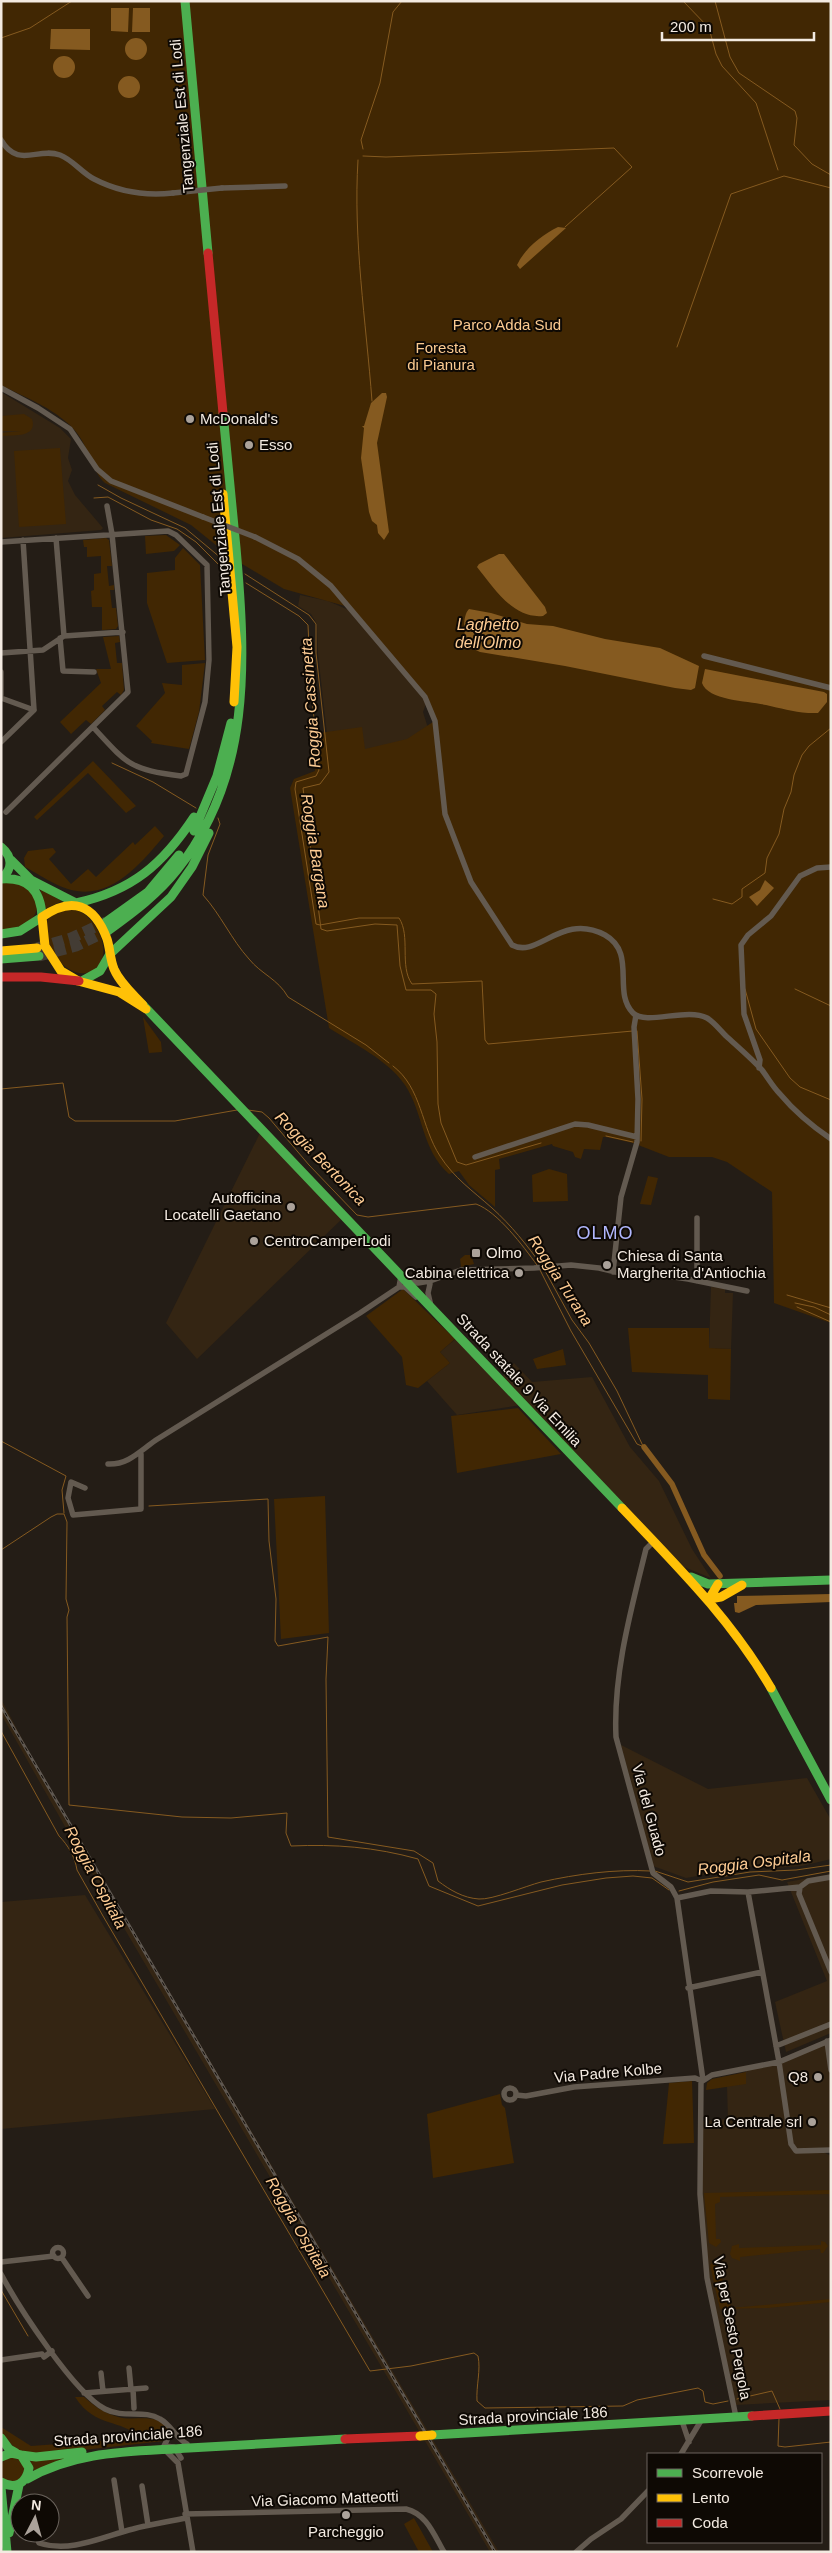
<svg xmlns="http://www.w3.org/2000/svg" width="832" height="2553" viewBox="0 0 832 2553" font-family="Arial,sans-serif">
<rect width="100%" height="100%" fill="#241d16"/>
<!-- built -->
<path fill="#342513" d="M1,392L60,428L71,439L68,458L72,470L68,481L75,495L103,528L101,530L1,538Z
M300,595L328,601L360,615L428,698L423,712L432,741L331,770L318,654L317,624L311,614L298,606Z
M261,1131L344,1217L197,1359L166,1323Z
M711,1287L725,1288V1293H733L731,1349L709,1348Z
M457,1338L521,1405L457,1415L427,1381L450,1363L440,1352Z
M514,1363L532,1382L592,1377L630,1447L659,1481L692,1549L711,1578L679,1565L501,1378Z
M1,1699L36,1765L499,2552H490L80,1853L1,1714Z
M621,1745L708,1789L807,1778L831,1820V1859L802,1866L776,1868L754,1866L686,1878L653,1866Z
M831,1874V2033L786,2052L775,2002L827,1981L787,1882Z
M85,1895L215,2109L1,2129V1902Z
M831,2042V2150L801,2152L793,2148L780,2062Z
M779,2063L792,2148L823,2152L831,2156V2400L735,2405L709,2277L702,2193L701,2121L728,2119L727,2086L746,2083V2069Z"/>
<!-- green -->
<path fill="#412703" d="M1,1H831V1323L774,1303L772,1192L727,1162L712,1157H669L633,1143L606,1137H603L600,1150L584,1149L581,1159L575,1157L573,1152L553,1146L552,1144L499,1159L500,1169L495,1170V1207L469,1185L459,1171L449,1174C421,1149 424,1114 405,1085C388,1060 354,1044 329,1028L290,788L294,779L315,771L312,734L362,727L365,749L407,739L436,720L428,698L345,606L284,589L232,558L191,525L105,483C91,470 89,448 77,433C59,410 26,398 1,385Z
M24,414L32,419C38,438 13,435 1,436V433L21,431H1V416Z
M60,448L66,524L19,527L14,451Z
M166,535L180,545L174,551L146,554L145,536Z
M106,538L109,540L112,566H107L109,586L114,585V590H110L112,608H116L118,626L116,629L102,630V607H92L91,591L94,590V574L101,573V556L87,557V547H84L83,540Z
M183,548L200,565L205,660L167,663L147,603V573L175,570V558Z
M119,636L120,642L115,643L117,663H122L124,690L121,695L117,692L102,706L105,710L91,724L86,720L71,734L60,722L101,683L96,669H111L103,637Z
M205,663L199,712L189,749L151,743L152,741L136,726L165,693L162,683L182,685V665Z
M93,761L136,806L126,813L88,773L37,820L34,817Z
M155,826L164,836C143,861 114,897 77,891C60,889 40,875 25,867L24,858L28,851L53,848L56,852L49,859L71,884L88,869L96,877L133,842L135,845Z
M11,881C16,882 23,883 27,886C44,897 39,920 21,926C15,928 8,929 1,930V882Z
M40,889L62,901L45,909Z
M67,908C80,910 87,914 95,926C121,966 80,993 55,955C49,946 43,933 46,922L53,913Z
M143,1017L161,1042L162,1052L149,1053Z
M549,1169L567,1174L568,1201L533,1202L532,1175Z
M648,1176L658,1178L651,1205L640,1204Z
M465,1255H471L474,1264L461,1267L460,1259Z
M403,1289L455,1339L440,1352L450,1363L418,1388L406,1385L402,1357L366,1316Z
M628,1328H709V1348L731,1349L730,1400L708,1399V1375L632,1372Z
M563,1349L566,1365L537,1369L533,1359Z
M518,1408L561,1454L457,1473L451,1416Z
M325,1496L329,1633L281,1639L274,1499Z
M746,2072V2084L706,2090L707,2083L712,2079Z
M692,2081L694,2143L663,2144L669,2083Z
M500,2094L502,2105L505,2108L514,2163L433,2178L427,2114Z
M831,2190V2198L829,2194L720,2197V2202L715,2204L716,2239H720L721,2242L716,2247L709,2243L704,2193Z
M821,2241L825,2242L828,2246L823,2253H821L820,2249L740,2257V2261L732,2258L730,2254L732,2246L739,2244V2248L821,2245Z
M715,2260L721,2264L724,2301L730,2303L731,2308L831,2299V2302L767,2308L720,2309L710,2265Z
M75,2397H84C94,2406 104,2413 118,2417C135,2422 159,2411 169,2431L164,2441L39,2455L19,2452L1,2434V2427L31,2446L140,2438C121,2418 96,2429 75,2397Z
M88,2454L34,2471L30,2461Z
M0 2470a13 13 0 1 1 26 0a13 13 0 1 1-26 0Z
M414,2518L433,2552H419L404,2524Z"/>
<!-- water -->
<path fill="#855a20" d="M111,8H129L128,32L111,31Z
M133,8H150V32H132Z
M51,29H90V50L50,49Z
M125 49a11 11 0 1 1 22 0a11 11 0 1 1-22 0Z
M53 67a11 11 0 1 1 22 0a11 11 0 1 1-22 0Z
M118 87a11 11 0 1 1 22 0a11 11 0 1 1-22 0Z
M558,227L566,228L520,269L517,265C525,248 542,235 558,227Z
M382,393H386L387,397L377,443L389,532L384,540L378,533L377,525L372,521L369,512L361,458L364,428L362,426H364L371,403Z
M499,554H504L545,607L547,613L543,616C513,619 494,588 477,567L479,564Z
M469,609L491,613L527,624L553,626L605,639L660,648L699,666L695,688L691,690L675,688L565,666L480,652C476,650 471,648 469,645C463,638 462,616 469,609Z
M705,669L824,692L827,694V702L818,713H808C793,712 780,708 766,705C750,701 708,701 702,683Z
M765,880L774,888L757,906L749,897L760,890Z
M831,1594V1602L756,1605L739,1613L735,1612L734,1603H737V1596Z"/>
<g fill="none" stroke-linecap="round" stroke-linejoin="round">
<!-- stream -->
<path stroke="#855a20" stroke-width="1" d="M683,1L709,28L716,54L722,66L756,103L778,170
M715,1L730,57L739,73L795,111L797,118L794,145L812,164L831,175
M1,38L30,28L72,1
M363,149L361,140L380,83L393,12L402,1
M363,156L386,157L614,148L632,167L565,227
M358,160C353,240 366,321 372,401
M677,347L731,194L784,176L831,188
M98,485L121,498L185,528L221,558
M94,498L108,497L151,520L177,529L196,542L221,567
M245,574L309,615L316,624V653L329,772L320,784L303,788L321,929L327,931L375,924L397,925L400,966L406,990H431L436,994L434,1014L437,1042L438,1104L441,1123L457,1162L466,1165L541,1143
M246,583L299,616L308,625L311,688L319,770L316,776L296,782L295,789L316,924L320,925L359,918H399C411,936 399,966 412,984L482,981L485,1040L488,1044L633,1031
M112,763L153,782L196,808
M218,818L220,824L208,855L203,895C221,915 231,939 249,959C261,974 278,979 288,997L366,1045L389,1063
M713,899L732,904L742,897V889L765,873L767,858L779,834L784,809L791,792L794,775L802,755L809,746L831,728
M745,989L756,1029L790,1078L800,1087L831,1100
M795,989L831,1006
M637,1031L642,1099L641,1141
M393,1066C422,1088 421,1127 440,1156C454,1178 473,1191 492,1208C511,1225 527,1245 542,1266
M1,1089L63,1083L69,1117L75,1121H175L237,1110
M248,1110L262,1112L269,1118L309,1165L357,1215L368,1217L476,1204C498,1212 523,1246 537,1265
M606,1136L633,1142
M544,1269L572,1320L589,1343L617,1391L643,1446
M540,1270L571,1331L637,1444L644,1447
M787,1295L831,1308
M795,1303L814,1307L831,1315
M797,1307L831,1322
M1,1441L66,1476L62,1490L64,1513
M149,1506L268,1499L269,1541L276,1599L275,1641L278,1646L328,1637L326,1679L328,1837L414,1851L433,1863L438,1881C450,1890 463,1898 479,1899C492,1900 526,1886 541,1882C577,1874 615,1869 651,1871
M1,1550L51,1517L57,1514H64L67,1522L66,1599L69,1610L67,1617L69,1805L182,1817L231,1818L287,1813L286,1833L291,1846C335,1844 375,1847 418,1859L429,1886L478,1906L562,1885L606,1878L633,1876L652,1878L669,1890
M1,1731L59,1836C68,1845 75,1857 77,1870L103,1916L370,2371L411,2366L474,2353L478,2356C481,2370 476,2386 477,2401L485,2408L623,2406L637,2400L698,2388L703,2391L705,2402L713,2404L728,2401
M655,1871L688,1882L750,1872L796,1870L831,1865
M679,1891L713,1882L759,1875L782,1880L831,1871
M1,2290L28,2336
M737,2399L772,2391L780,2409
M779,2419L778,2446L785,2447L831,2442"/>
<!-- canal -->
<path stroke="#855a20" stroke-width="5.5" d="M644,1447L672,1484L704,1555L720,1576"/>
<!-- highway-tunnel -->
<path stroke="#433c34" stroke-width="11" stroke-dasharray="11 5.5" stroke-linecap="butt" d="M37,948L71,938L106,922
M39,956L76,946L109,930"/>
<!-- street -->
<path stroke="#635a50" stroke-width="5.5" d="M1,140C18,169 37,147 60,155C73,160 82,173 94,179C119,192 146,196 173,193
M222,188L285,186
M1,388L38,408L70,429L97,469L111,481L203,517
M255,537L298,559L331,586L425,697L435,721L445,814L471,882L512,945C538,959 561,912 605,935C637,953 612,992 633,1013C646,1026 687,1007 707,1018C714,1022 720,1030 726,1036C738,1047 751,1058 762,1070C768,1078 773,1087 780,1094C795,1112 812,1126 831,1139
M56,538L64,636
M23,540L34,710
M1,542L168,531L176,535L207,565L209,660L205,702L186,774L181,776C129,769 128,765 93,727
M60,638L63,671L94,672
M1,653L43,650L64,636L123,632
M704,656L831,688
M1,672V695
M1,698L34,710
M1,742L34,710
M6,812L128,692L112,534L107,506
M759,1068L760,1060L744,1014L741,945L748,935L771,916L800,876L817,868L831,867
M475,1157L575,1124L588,1125L637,1137
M697,1218V1281
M613,1272L621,1197L637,1142L638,1099L634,1027L636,1015
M407,1280L418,1283L430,1281L461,1270L534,1268L571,1265L599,1268L637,1277L667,1276L688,1279L747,1291
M430,1284L428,1293L431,1306
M399,1287H405L416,1297
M108,1464C128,1465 140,1451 156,1440L360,1313L399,1287L401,1276
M85,1488L71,1482L68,1498L73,1515L141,1509V1454L139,1453
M654,1541L646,1549C631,1610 613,1674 616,1737L653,1873L671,1887L677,1898L703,2080
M800,1887L799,1894L831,1972
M748,1892L779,2062L791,2144L796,2151L831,2150
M677,1898L711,1891L748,1892L800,1887L808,1881L831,1877
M688,1988L762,1972
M827,2041L831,2070
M776,2046L831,2024
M504 2094a6 6 0 1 1 12 0a6 6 0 1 1-12 0Z
M516,2095L526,2096L574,2087L695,2078L702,2081
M52.5 2253a5.5 5.5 0 1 1 11 0a5.5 5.5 0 1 1-11 0Z
M62,2258L88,2296
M1,2262L54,2256
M1,2274C18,2306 74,2393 105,2409C124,2419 144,2409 160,2419C171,2425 176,2438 187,2444
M1,2360L42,2354L44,2357L52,2351
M129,2368L131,2389
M101,2373L103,2391
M133,2389L134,2408
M84,2393L146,2388
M736,2417L707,2278L700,2194L701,2082L712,2075L779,2062L831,2040
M682,2421L689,2442
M170,2428V2434L164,2446L174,2447L181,2458
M166,2451L178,2463L193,2552
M681,2454L702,2419
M114,2480L122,2532
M142,2486L148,2525
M185,2514L406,2509C427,2514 434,2535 444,2552
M35,2533L39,2543C71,2553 102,2537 133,2529C150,2524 168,2522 186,2518
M576,2552L591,2539L621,2519L648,2491"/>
<!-- fast -->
<path stroke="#4caf50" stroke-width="9" d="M185,1L208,253
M194,831L217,776L231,723
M1,847C13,857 13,869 1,879
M11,860L31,880L76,903
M1,879C28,877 41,890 42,917
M76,903C132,891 163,864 194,817
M106,922L148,892L179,855
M109,930C134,912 158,894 177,870C252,776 246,661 236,548C232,503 227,458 223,413
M1,934L20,931L42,917
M110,954L171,897L192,867L209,833
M1,959L39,956
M82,981L100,971L110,954
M143,1005L622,1508
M691,1577L708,1584L831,1580
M771,1688L831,1800
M432,2435L752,2416
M1,2438L9,2449L16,2453
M21,2455L36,2457L82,2452
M1,2457L11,2453L21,2455L29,2468C26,2484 15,2490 1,2482
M27,2479C78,2450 132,2452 189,2448C241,2445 293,2442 345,2439
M1,2487L7,2552
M9,2533L19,2485"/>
<!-- slow -->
<path stroke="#ffc107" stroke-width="9" d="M223,494L237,647L234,702
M1,951L37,948
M143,1005C133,994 120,983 114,969C110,959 110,948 107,939C94,904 72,896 42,917L45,946L61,971L78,981L119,992L146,1009
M622,1508C677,1566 730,1618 771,1688
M718,1584L709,1599L721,1597L742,1585"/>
<!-- jam -->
<path stroke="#c62828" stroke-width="9" d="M208,253L223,413
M1,977H41L79,981
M752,2416L831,2411
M345,2439L420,2436"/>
<!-- rail casing -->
<g stroke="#5f5851" stroke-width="3">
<path id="rail" d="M1,1706L495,2552"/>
</g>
<!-- rail -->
<use href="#rail" stroke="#0e0904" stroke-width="1" stroke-dasharray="4" stroke-linecap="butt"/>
<!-- street-bridge -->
<path stroke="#635a50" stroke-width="5.5" d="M173,193L222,188
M203,517L255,537"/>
<!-- slow-bridge -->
<path stroke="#ffc107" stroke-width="9" d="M420,2436L432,2435"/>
</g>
<!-- markers -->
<g fill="#aba29a" stroke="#0e0904" stroke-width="2">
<circle cx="190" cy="419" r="5"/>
<circle cx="249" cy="445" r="5"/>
<circle cx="291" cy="1207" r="5"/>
<circle cx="254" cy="1241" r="5"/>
<rect x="471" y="1248" width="10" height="10" rx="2.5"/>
<circle cx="607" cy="1265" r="5"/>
<circle cx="519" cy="1273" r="5"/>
<circle cx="818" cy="2077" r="5"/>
<circle cx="812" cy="2122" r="5"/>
<circle cx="346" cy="2515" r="5"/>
</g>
<g text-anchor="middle" stroke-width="4" stroke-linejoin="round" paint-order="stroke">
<!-- street labels -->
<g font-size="15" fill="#f3eae1" stroke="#0e0904">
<text transform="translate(182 116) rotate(-95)" y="5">Tangenziale Est di Lodi</text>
<text transform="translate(219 519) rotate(-95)" y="5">Tangenziale Est di Lodi</text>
<text transform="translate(519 1380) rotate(47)" y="5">Strada statale 9 Via Emilia</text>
<text transform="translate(649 1810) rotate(75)" y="5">Via del Guado</text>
<text transform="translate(608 2073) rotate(-5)" y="5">Via Padre Kolbe</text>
<text transform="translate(732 2328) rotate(79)" y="5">Via per Sesto Pergola</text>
<text transform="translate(533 2416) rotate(-3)" y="5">Strada provinciale 186</text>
<text transform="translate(128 2436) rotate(-4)" y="5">Strada provinciale 186</text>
<text transform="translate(325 2499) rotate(-2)" y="5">Via Giacomo Matteotti</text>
</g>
<!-- park labels -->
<g font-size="15" fill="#fbca91" stroke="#0e0904">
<text x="507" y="330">Parco Adda Sud</text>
<text x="441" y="353">Foresta<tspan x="441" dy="17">di Pianura</tspan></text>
</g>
<!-- poi labels -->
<g font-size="15" fill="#f3eae1" stroke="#0e0904" text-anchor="start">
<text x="200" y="424">McDonald's</text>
<text x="259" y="450">Esso</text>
<text x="281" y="1203" text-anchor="end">Autofficina<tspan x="281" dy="17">Locatelli Gaetano</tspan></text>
<text x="264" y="1246">CentroCamperLodi</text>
<text x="486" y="1258">Olmo</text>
<text x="617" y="1261">Chiesa di Santa<tspan x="617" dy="17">Margherita d'Antiochia</tspan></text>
<text x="509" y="1278" text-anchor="end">Cabina elettrica</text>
<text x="808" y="2082" text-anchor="end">Q8</text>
<text x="802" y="2127" text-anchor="end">La Centrale srl</text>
<text x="346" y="2537" text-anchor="middle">Parcheggio</text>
</g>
<!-- water labels -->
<g font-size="16" font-style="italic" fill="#fecc94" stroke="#0e0904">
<text x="488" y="630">Laghetto<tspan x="488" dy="18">dell'Olmo</tspan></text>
<text transform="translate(310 703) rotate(-94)" y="6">Roggia Cassinetta</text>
<text transform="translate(316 851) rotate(81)" y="6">Roggia Bargana</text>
<text transform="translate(321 1158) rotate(46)" y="6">Roggia Bertonica</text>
<text transform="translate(561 1280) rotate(57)" y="6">Roggia Turana</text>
<text transform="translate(754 1862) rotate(-7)" y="6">Roggia Ospitala</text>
<text transform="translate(96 1877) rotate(62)" y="6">Roggia Ospitala</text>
<text transform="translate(299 2227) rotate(60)" y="6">Roggia Ospitala</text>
</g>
<!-- quarter labels -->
<g font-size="18" letter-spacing="1" fill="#b1b7fe" stroke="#0e0904">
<text x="605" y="1239">OLMO</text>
</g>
</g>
<!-- border -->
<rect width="832" height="2553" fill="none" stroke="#f3eae1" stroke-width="5"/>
<!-- legend -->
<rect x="647" y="2453" width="175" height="90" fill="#0e0904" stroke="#6a635c"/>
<rect x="657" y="2469" width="25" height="8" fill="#4caf50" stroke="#6a635c"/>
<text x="692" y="2478" font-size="15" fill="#f3eae1">Scorrevole</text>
<rect x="657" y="2494" width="25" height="8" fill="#ffc107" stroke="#6a635c"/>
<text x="692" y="2503" font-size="15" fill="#f3eae1">Lento</text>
<rect x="657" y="2519" width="25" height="8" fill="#c62828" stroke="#6a635c"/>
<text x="692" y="2528" font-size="15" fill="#f3eae1">Coda</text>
<!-- north arrow -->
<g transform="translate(35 2518) rotate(6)"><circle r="24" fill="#0e0904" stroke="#6a635c"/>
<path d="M0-4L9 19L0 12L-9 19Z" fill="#aba29a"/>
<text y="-8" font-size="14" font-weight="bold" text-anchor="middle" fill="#f3eae1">N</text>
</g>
<!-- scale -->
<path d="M662 32v8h152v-8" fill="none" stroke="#f3eae1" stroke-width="2.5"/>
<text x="670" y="32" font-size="15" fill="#f3eae1" stroke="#0e0904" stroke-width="4" paint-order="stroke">200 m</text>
</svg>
